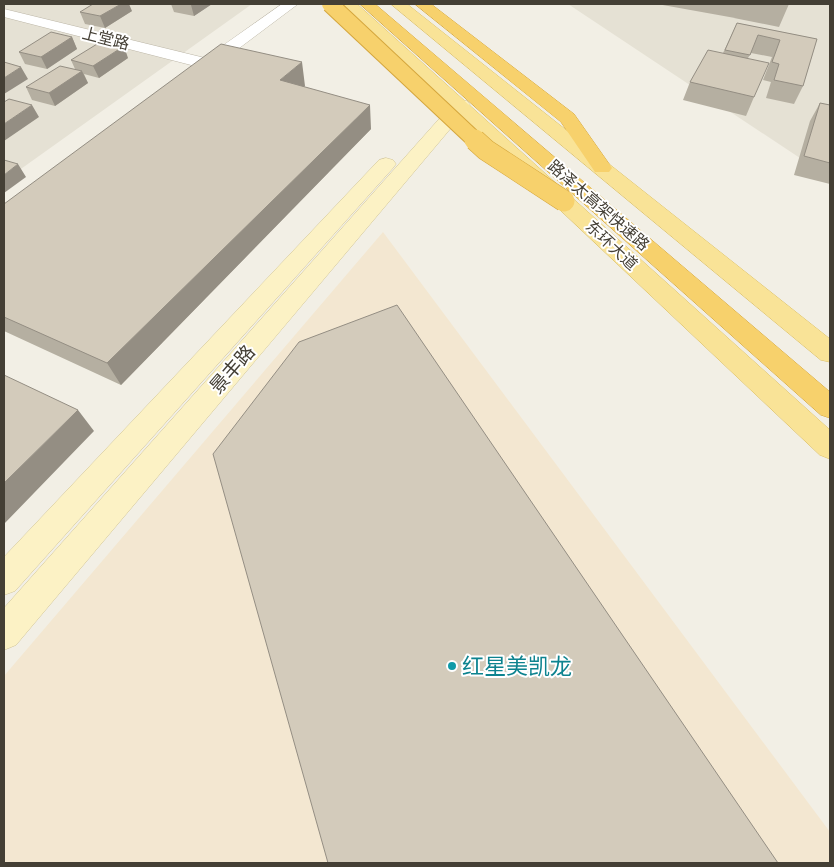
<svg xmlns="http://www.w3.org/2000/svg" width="834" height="867" viewBox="0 0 834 867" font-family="'Exo 2','Noto Sans SC',sans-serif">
<rect width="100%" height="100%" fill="#f2efe5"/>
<!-- residential -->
<path fill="#e5e1d4" d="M4,4H252L4,181Z
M568,4H830V178Z"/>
<!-- commercial -->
<path fill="#f3e7d1" d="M383,232L830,832V863H4V676Z"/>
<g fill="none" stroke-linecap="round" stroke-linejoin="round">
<!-- street casing -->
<g stroke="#bdb7a8" stroke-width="1">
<path id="street" d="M282,4H298L214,67L202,73L196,71L194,68L195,66L4,17V9L205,58Z"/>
</g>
<!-- secondary casing -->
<g stroke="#d0c497" stroke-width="1">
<path id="secondary" d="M461,100L467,101L470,105L467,109L16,645L4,650V608L455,101Z
M386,158L393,160L396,164L393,168L15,591L4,595V557L379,160Z"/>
</g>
<!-- primary casing -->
<g stroke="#ddc168" stroke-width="1">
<path id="primary" d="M342,4H357L830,430V459L820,455Z
M391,4H407L830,339V362L821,360Z"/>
</g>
<!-- highway casing -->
<g stroke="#d5a63c" stroke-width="1">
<path id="highway" d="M360,4H375L830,392V418L821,415Z
M415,4H431L574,114L612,168L609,172H595L561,122Z"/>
</g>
<!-- street -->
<use href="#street" fill="#fff" fill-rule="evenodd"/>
<!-- secondary -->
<use href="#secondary" fill="#fcf2c5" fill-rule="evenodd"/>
<!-- primary -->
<use href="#primary" fill="#f9e397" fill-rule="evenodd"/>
<!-- highway -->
<use href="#highway" fill="#f7d16c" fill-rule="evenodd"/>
<!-- highway-bridge-far1 casing -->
<g stroke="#d5a63c" stroke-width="18" stroke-linecap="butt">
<path id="highway-bridge-far1" d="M330,4L476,141"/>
</g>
<!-- highway-bridge casing -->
<g stroke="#d5a63c" stroke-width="22" stroke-linecap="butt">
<path id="highway-bridge" d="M475,140L486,150L564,201"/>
</g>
<!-- highway-bridge-far1 -->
<use href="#highway-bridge-far1" stroke="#f7d16c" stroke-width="16"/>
<!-- highway-bridge -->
<use href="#highway-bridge" stroke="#f7d16c" stroke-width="21"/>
</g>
<!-- wall -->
<path fill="#b5afa1" d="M171,4H212L194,16L174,12Z
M657,4H789L779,27L734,18H735Z
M132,11L105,28L85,24L80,12Z
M737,23L817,39L803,86L794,104L766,98L771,82L763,80L772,57L751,53L748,58L754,97L746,116L683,100L690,82L723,53Z
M72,37L77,49L47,69L25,64L19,52Z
M128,58L99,78L84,74L88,83L55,106L32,100L26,87L75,69L71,60Z
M305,86L304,87L371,129L121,385L4,331V204Z
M820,103L830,105V184L794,175L810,121Z"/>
<!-- shaded-wall -->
<path fill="#948e83" d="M121,4H129L132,11L105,28L100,16Z
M192,4H212L194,16L191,5Z
M72,37L77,49L47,69L41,57Z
M124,46L128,58L99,78L93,66Z
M302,62L305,86L285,104L280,80Z
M21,67L28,79L4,94V78Z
M82,71L88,83L55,106L49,93Z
M32,105L39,117L4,141V124Z
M370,105L371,129L121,385L107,363Z
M18,164L26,177L4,193V175Z
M78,410L94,431L4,524V483Z"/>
<!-- building -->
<path fill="#d3cbbb" stroke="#948e83" d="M93,4H121L100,16L80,12Z
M737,23L817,39L803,86L774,80L779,64L772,62L780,40L758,35L750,55L725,50Z
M51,32L72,37L41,57L19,52Z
M102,41L124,46L93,66L71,60Z
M221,44L302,62L280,80L370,105L107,363L4,317V204Z
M708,50L769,63L754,97L690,82Z
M4,62L21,67L4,78Z
M60,66L82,71L49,93L26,87Z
M9,99L32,105L4,124V102Z
M820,103L830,105V163L804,156Z
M4,160L18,164L4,175Z
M397,305L778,863H328L213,454L299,342Z
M4,375L78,410L4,483Z"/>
<!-- markers -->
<circle fill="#0f9aa8" stroke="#fff" stroke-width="2" cx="452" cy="666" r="5"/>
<g text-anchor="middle" stroke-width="4" stroke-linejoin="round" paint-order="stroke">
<!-- far-street labels -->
<g font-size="16" fill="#443f35" stroke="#fff">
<text transform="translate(106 38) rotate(14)" y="6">上堂路</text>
<text transform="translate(599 205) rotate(41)" y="6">路泽太高架快速路</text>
<text transform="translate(612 245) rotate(43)" y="6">东环大道</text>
</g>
<!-- street labels -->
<g font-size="19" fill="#443f35" stroke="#fff">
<text transform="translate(232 369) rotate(-49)" y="7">景丰路</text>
</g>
<!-- near-culture labels -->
<g font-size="22" fill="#0d838f" stroke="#fff" text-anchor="start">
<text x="462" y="674">红星美凯龙</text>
</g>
</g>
<!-- border -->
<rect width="834" height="867" fill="none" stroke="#443f35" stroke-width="10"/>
</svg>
